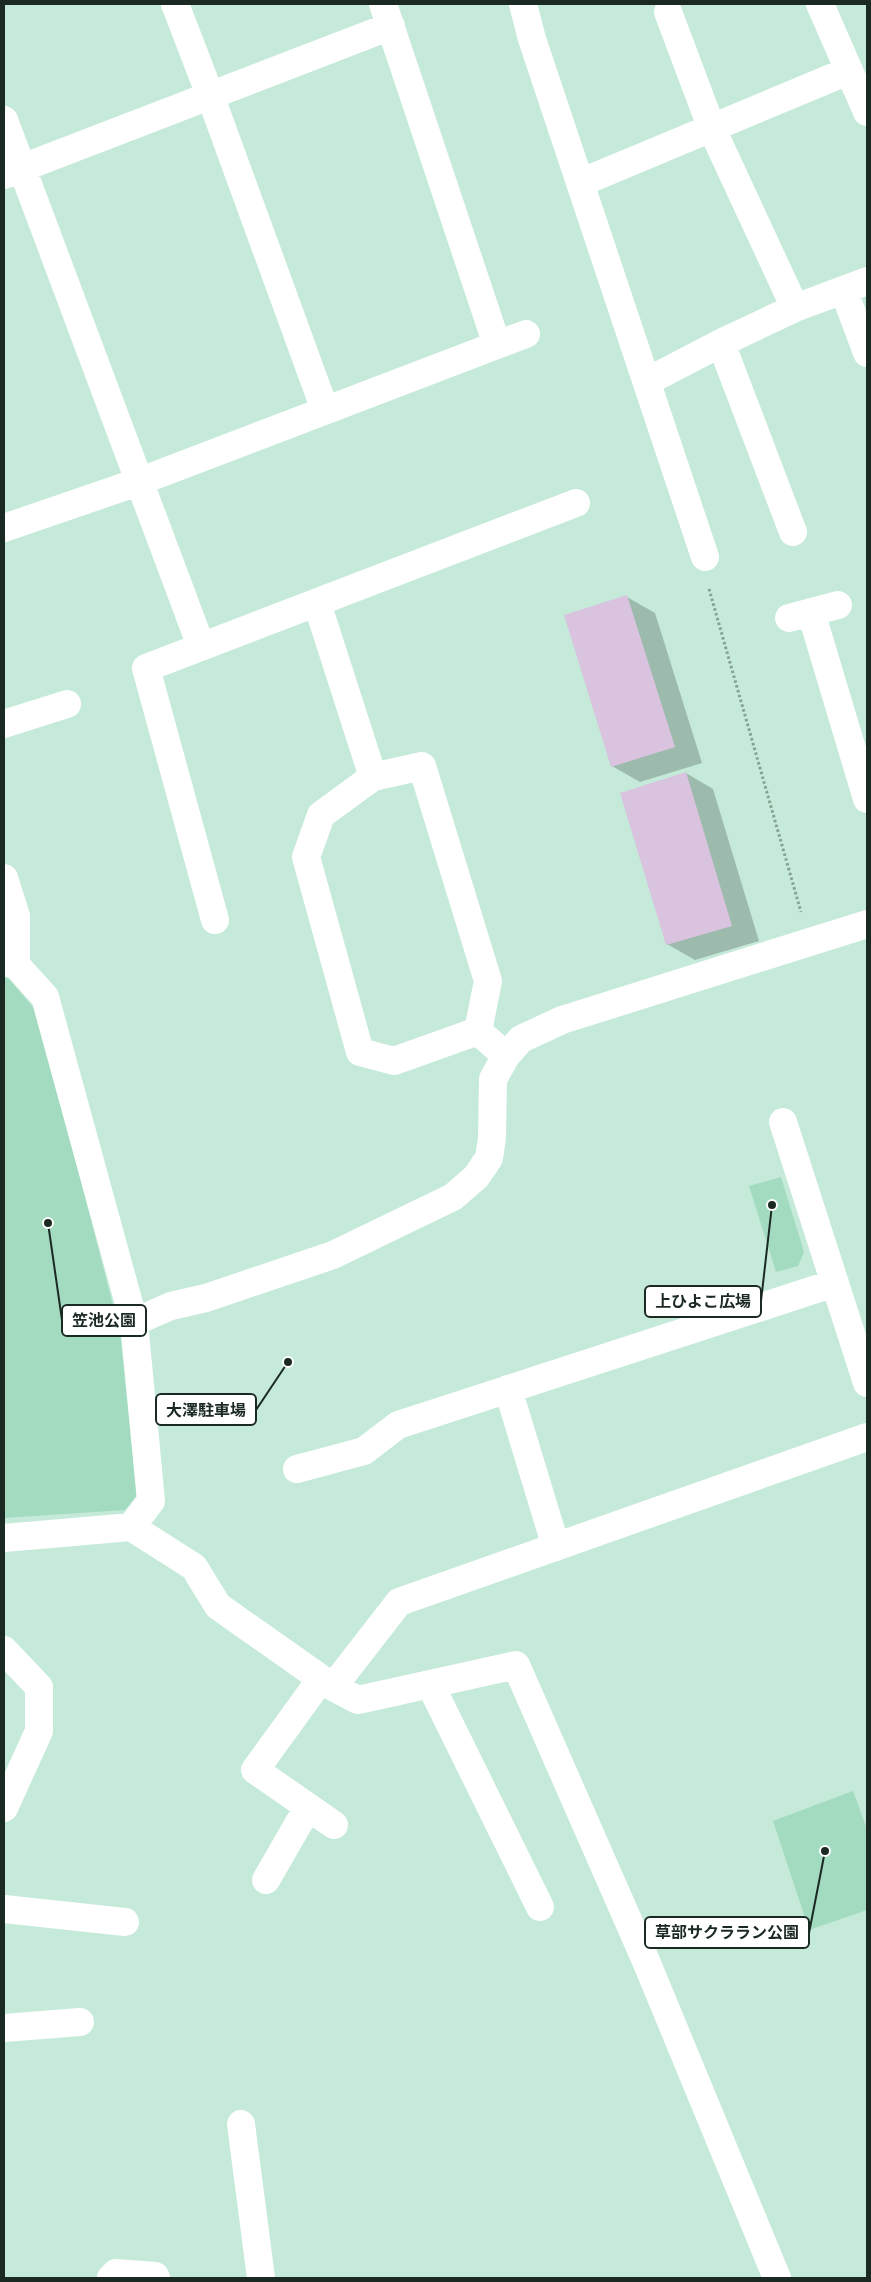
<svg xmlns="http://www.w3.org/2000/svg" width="871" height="2282" viewBox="0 0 871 2282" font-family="'PT Serif','Noto Sans JP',serif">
<rect width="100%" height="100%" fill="#c5ead9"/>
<!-- green -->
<path fill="#a3dbc1" d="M4,977L10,980L37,1012L120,1332L137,1495L125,1510L4,1518Z
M781,1177L804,1252L798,1266L776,1272L749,1186Z
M853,1791L867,1829V1910L809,1930L773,1821Z"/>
<!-- shadow -->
<path fill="#0003" d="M627,597L655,613L702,763L640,782L612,766Z
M686,773L713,789L759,941L695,960L667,944Z"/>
<!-- building -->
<path fill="#d9c3df" d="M627,595L675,747L611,767L564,615Z
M686,772L732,926L666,945L620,793Z"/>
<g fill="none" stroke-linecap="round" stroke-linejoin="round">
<!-- path -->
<path stroke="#84a093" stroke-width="3" stroke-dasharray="2.5 2.5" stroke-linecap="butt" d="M709,589L801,912"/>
<!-- minor -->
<path stroke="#fff" stroke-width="28" d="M175,4L210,95L325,410
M523,4L532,39L705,557
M820,4L867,112
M668,12L712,129L795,308
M4,120L201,646
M4,175L391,26
M580,183L848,71
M844,291L867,353
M721,343L793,532
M497,345L526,334
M648,381L721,343L795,308L867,281
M4,528L138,482L497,345L383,4
M317,603L373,777
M811,612L867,799
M789,618L838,605
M4,724L67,704
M4,878L16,916V965
M215,920L146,668L576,503
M4,962L16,965L45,997L134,1322L151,1501L131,1527L4,1538
M478,1031L488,981L422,766L373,777L321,815L306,857L360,1052L394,1061L478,1031L506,1056
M783,1122L867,1383
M134,1322L171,1306L206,1298L333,1255L453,1197L476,1177L489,1158L492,1138L493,1079L506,1056L521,1039L562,1020L867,924
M508,1389L556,1547
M297,1469L364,1451L398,1425L835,1283
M131,1527L194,1567L218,1606L333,1687L358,1700L516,1665L646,1961L777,2278
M4,1650L39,1687V1731L4,1808
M321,1679L255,1770L334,1825
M430,1684L540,1907
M333,1687L399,1602L867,1437
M266,1880L308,1807
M4,1909L125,1922
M4,2028L80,2022
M241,2124L261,2278
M111,2278L116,2273L155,2276L156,2278"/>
</g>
<!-- callouts -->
<path fill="none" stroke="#1b2923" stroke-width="2" d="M772 1205L761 1301M48 1223L62 1320M288 1362L256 1410M825 1851L809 1933"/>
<g fill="#1b2923" stroke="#fff" stroke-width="2">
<circle cx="772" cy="1205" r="5"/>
<circle cx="48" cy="1223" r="5"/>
<circle cx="288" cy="1362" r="5"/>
<circle cx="825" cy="1851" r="5"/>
</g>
<g fill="#fff" stroke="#1b2923" stroke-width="2">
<rect x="645" y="1286" width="116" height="31" rx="5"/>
<rect x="62" y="1305" width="84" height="31" rx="5"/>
<rect x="156" y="1394" width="100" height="31" rx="5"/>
<rect x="645" y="1917" width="164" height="31" rx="5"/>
</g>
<g font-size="16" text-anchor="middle" font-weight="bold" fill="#1b2923">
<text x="703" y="1307">上ひよこ広場</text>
<text x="104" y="1326">笠池公園</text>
<text x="206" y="1416">大澤駐車場</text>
<text x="727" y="1938">草部サクララン公園</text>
</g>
<!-- border -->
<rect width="871" height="2282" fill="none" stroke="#1b2923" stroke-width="10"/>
</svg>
